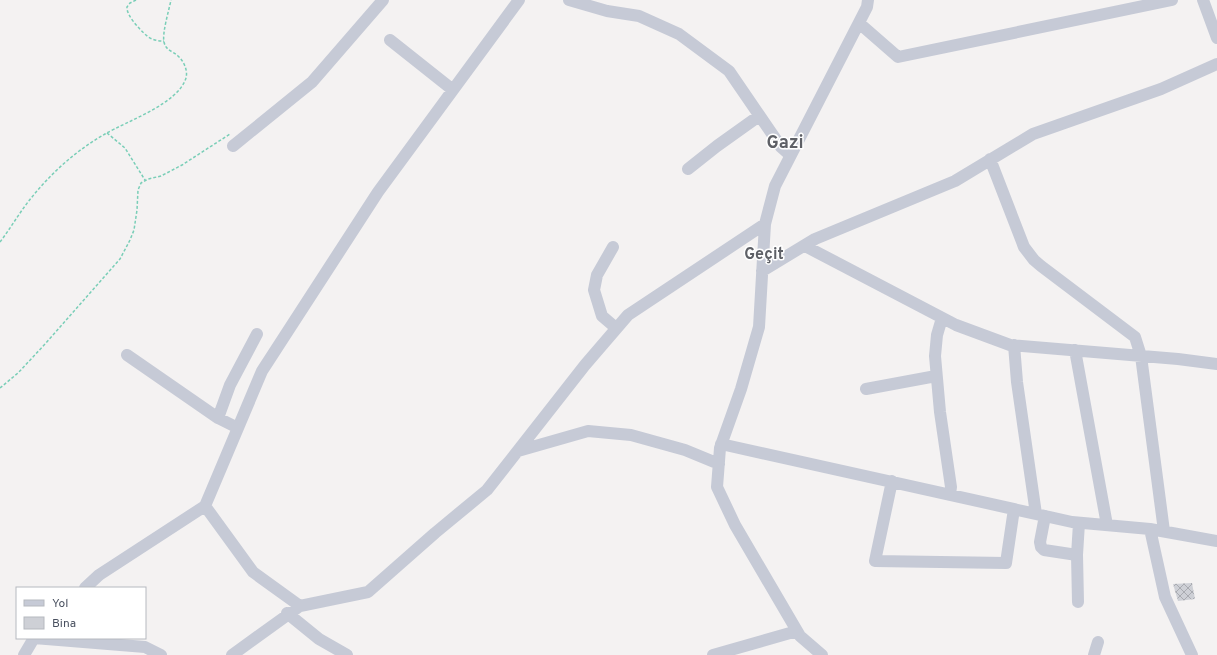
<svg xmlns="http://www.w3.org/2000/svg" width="1217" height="655" viewBox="0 0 1217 655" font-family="Overpass,sans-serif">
<defs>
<pattern id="building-cross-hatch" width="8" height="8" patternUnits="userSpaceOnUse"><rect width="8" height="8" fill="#ced0d6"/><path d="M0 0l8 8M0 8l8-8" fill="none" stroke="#a9abb1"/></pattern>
</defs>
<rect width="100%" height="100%" fill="#f4f2f2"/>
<!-- building -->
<path fill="url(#building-cross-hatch)" d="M1192,583L1195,599L1178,601L1173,584Z"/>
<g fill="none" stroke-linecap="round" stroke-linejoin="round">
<!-- path -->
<path stroke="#79ceb7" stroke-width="1.5" stroke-dasharray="3 2" stroke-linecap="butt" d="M136,0L130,3L127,7C126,15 140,30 146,35C151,40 158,41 164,41
M107,133L125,148L145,180
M0,242C10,229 18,215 28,202C49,175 75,151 105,134C127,121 178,104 186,78C188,71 184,61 178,56C173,51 166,51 164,42C162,33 169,10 171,0
M0,388L18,373L46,343L120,259L130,240L134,230L137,210L138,190L141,183L148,179L161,176L182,165L230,134"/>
<!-- minor -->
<path stroke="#c6cad6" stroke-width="12" d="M569,0L607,11L639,16L679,34L729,71L781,147L790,155
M1203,0L1217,38
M859,23L898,57L1172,0
M390,40L453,90
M233,146L312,82L383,0
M990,159L1024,247L1034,260L1041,266L1135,337L1141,356L1164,531
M688,169L717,146L759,116
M805,246L956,325L1010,345L1178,359L1217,364
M613,247L597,275L594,290L602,316L616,328
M762,271L815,239L955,181L1033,134L1161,89L1217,64
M942,318L937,335L935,356L940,412L951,487L950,494
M1014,345L1017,382L1036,514
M1075,350L1107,525
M127,355L218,418L238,428
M866,389L936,376
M218,418L230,385L257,334
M721,444L1072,522L1150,529L1217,541
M518,451L588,431L631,435L685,450L719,464
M892,481L875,561L1006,563L1014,509
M205,506L253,572L300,606
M1045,516L1040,542L1041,547L1044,550L1077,555
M1150,529L1165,597L1192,655
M85,588L99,575L205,506L262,371L378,192L519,0
M1078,602L1077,555L1079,523
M287,613L319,639L347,655
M34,638L145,647L161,655
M24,655L34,638
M232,655L300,606L368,592L435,533L487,490L585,365L628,315L765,224
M713,655L797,631
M822,655L800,636L735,525L717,487L720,448L741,389L759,327L765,224L775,186L867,7L868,0
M1094,655L1098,642"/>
</g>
<g text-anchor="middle" stroke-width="3" stroke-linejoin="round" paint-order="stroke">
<!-- quarter labels -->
<g font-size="16" font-weight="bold" fill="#5e6066" stroke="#fff">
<text x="764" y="259">Geçit</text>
</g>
<!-- district labels -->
<g font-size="18" font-weight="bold" fill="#5e6066" stroke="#fff">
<text x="785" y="148">Gazi</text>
</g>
</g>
<!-- legend -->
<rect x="16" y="587" width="130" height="52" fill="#ffffff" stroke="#b6b9bf"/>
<rect x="24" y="600" width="20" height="6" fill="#c6cad6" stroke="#b6b9bf"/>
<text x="52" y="607" font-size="12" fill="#49505f">Yol</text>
<rect x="24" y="617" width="20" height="12" fill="#ced0d6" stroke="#b6b9bf"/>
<text x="52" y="627" font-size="12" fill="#49505f">Bina</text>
</svg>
